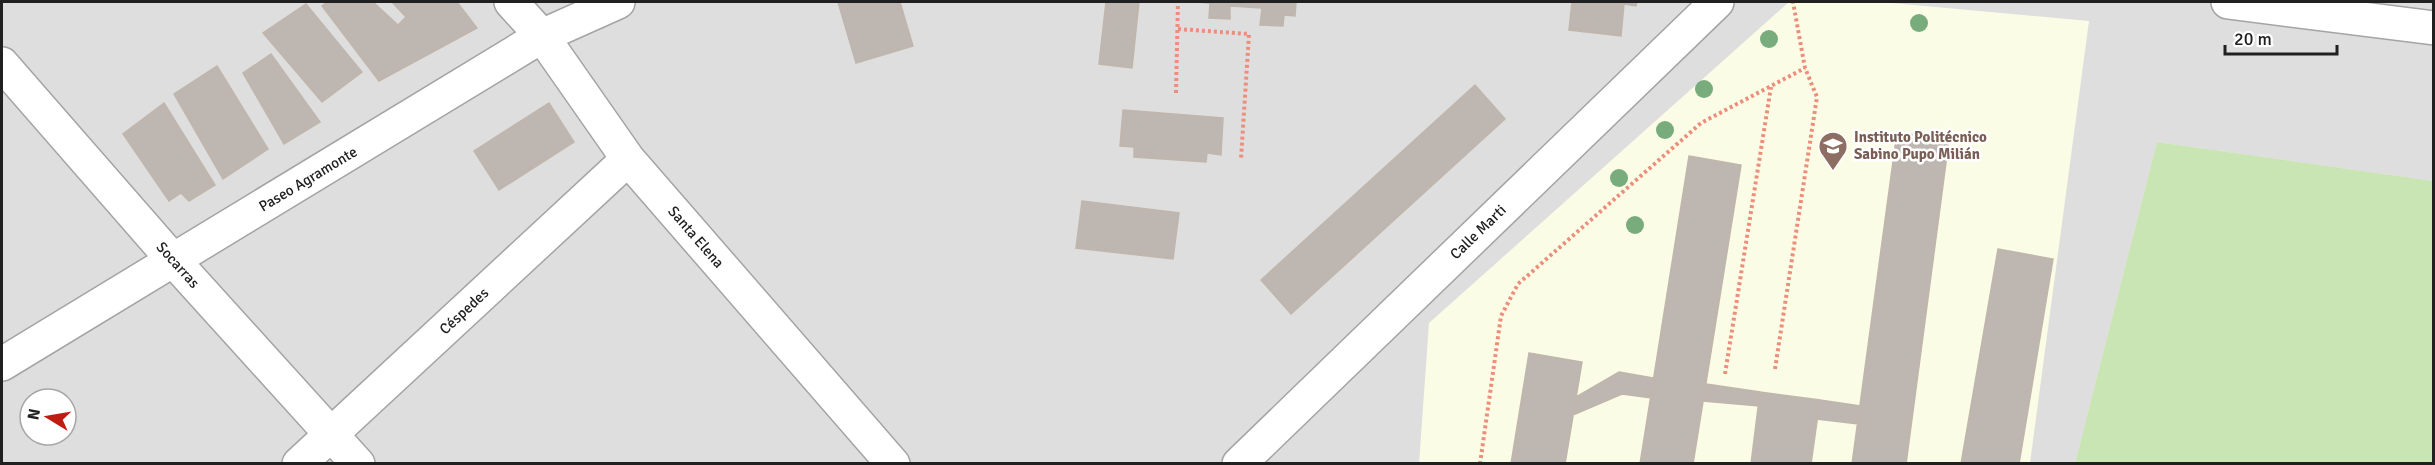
<svg xmlns="http://www.w3.org/2000/svg" width="2435" height="465" viewBox="0 0 2435 465" font-family="Signika,sans-serif">
<rect width="100%" height="100%" fill="#f0eee8"/>
<!-- residential -->
<path fill="#dedede" fill-rule="evenodd" d="M2,2H2433V181L2157,142L2075,463H2ZM30,399H66V435H30Z"/>
<!-- education -->
<path fill="#fbfce5" d="M1789,2H1881L2089,21L2030,463L1419,464L1429,323Z"/>
<!-- grass -->
<path fill="#c9e5b3" d="M2157,142L2433,181V463H2075Z"/>
<!-- building -->
<path fill="#bdb6b1" stroke="#c0b6ac" stroke-width="1.5" d="M327,2H373L398,25L406,17L392,2H457L477,28L379,81L322,6Z
M838,2H900L913,46L856,63Z
M1106,2H1139L1132,68L1099,64Z
M1196,2H1296L1295,16L1284,15L1283,26L1260,25L1262,8L1230,6V19L1209,18L1210,3Z
M1572,2H1637L1636,6L1624,4L1621,36L1569,30Z
M306,4L362,72L322,102L263,33Z
M271,54L320,122L284,144L243,73Z
M217,66L268,149L223,179L174,94Z
M1475,85L1505,119L1291,314L1261,280Z
M164,103L215,185L189,201L181,193L169,201L123,134Z
M549,103L574,142L499,190L474,151Z
M1123,110L1223,118L1221,155L1207,153L1206,162L1134,157V147L1120,146Z
M1897,132L1949,140L1906,464H1852Z
M1689,156L1741,165L1693,464H1640Z
M1082,201L1179,213L1173,259L1076,248Z
M1998,249L2053,259L2019,464H1961Z
M1529,353L1582,362L1565,464H1511Z
M1619,372L1654,378L1651,398L1622,394L1573,415L1576,397Z
M1706,384L1760,392L1759,406L1703,401Z
M1760,392L1820,400L1811,464H1751Z
M1820,400L1860,406L1858,424L1817,419Z"/>
<g fill="none" stroke-linecap="round" stroke-linejoin="round">
<!-- minor casing -->
<g stroke="#a4a4a4" stroke-width="36">
<path id="minor" d="M511,2L542,36L628,159L893,464
M2228,2L2434,28
M2,64L174,261L358,464
M2,364L542,36L618,2
M299,464L628,159
M1239,464L1717,2"/>
</g>
<!-- path -->
<path stroke="#ed8e7c" stroke-width="4" stroke-dasharray="3 3" stroke-linecap="butt" d="M1178,29L1249,34L1241,159
M1176,93L1178,2
M1775,369L1817,97L1805,68L1793,2
M1725,374L1771,87
M1480,464L1501,316L1518,284L1701,123L1805,68"/>
<!-- minor -->
<use href="#minor" stroke="#fff" stroke-width="33"/>
</g>
<!-- trees -->
<g fill="#79ac7c">
<circle cx="1919" cy="23" r="9"/>
<circle cx="1769" cy="39" r="9"/>
<circle cx="1704" cy="89" r="9"/>
<circle cx="1665" cy="130" r="9"/>
<circle cx="1619" cy="178" r="9"/>
<circle cx="1635" cy="225" r="9"/>
</g>
<!-- icons -->
<defs>
<g id="school-pin" transform="scale(1.5)"><path d="M0 17L-7.5 6A9.5 9.5 0 1 1 7.5 6Z" fill="#8d6e63" stroke="#fff"/><path d="M0-5L7-2L0 1L-7-2ZM-4 1L0 2.5L4 1V4Q0 6-4 4Z" fill="#fff"/></g>
</defs>
<g fill-rule="evenodd">
<use href="#school-pin" x="1833" y="146"/>
</g>
<g text-anchor="middle" stroke-width="5" stroke-linejoin="round" paint-order="stroke">
<!-- education labels -->
<g font-size="15" font-weight="bold" fill="#785e54" stroke="#fff" text-anchor="start">
<text x="1854" y="142">Instituto Politécnico<tspan x="1854" dy="17">Sabino Pupo Milián</tspan></text>
</g>
<!-- street labels -->
<g font-size="15" fill="#202020" stroke="#fff">
<text transform="translate(308 179) rotate(-31)" y="5">Paseo Agramonte</text>
<text transform="translate(1478 232) rotate(-44)" y="5">Calle Marti</text>
<text transform="translate(696 237) rotate(49)" y="5">Santa Elena</text>
<text transform="translate(178 265) rotate(48)" y="5">Socarras</text>
<text transform="translate(464 311) rotate(-43)" y="5">Céspedes</text>
</g>
</g>
<!-- border -->
<rect width="2435" height="465" fill="none" stroke="#202020" stroke-width="6"/>
<!-- north arrow -->
<g transform="translate(48 417) rotate(281)"><circle r="28" fill="#ffffff" stroke="#a6a6a6" stroke-width="1.5"/>
<path d="M0-4.5L10 22L0 15L-10 22Z" fill="#be1d13"/>
<text y="-9" font-size="16" font-weight="bold" text-anchor="middle" fill="#202020">N</text>
</g>
<!-- scale -->
<path d="M2225 45v9h112v-9" fill="none" stroke="#202020" stroke-width="3"/>
<text x="2234" y="45" font-size="18" fill="#202020" stroke="#ffffff" stroke-width="4.5" paint-order="stroke">20 m</text>
</svg>
